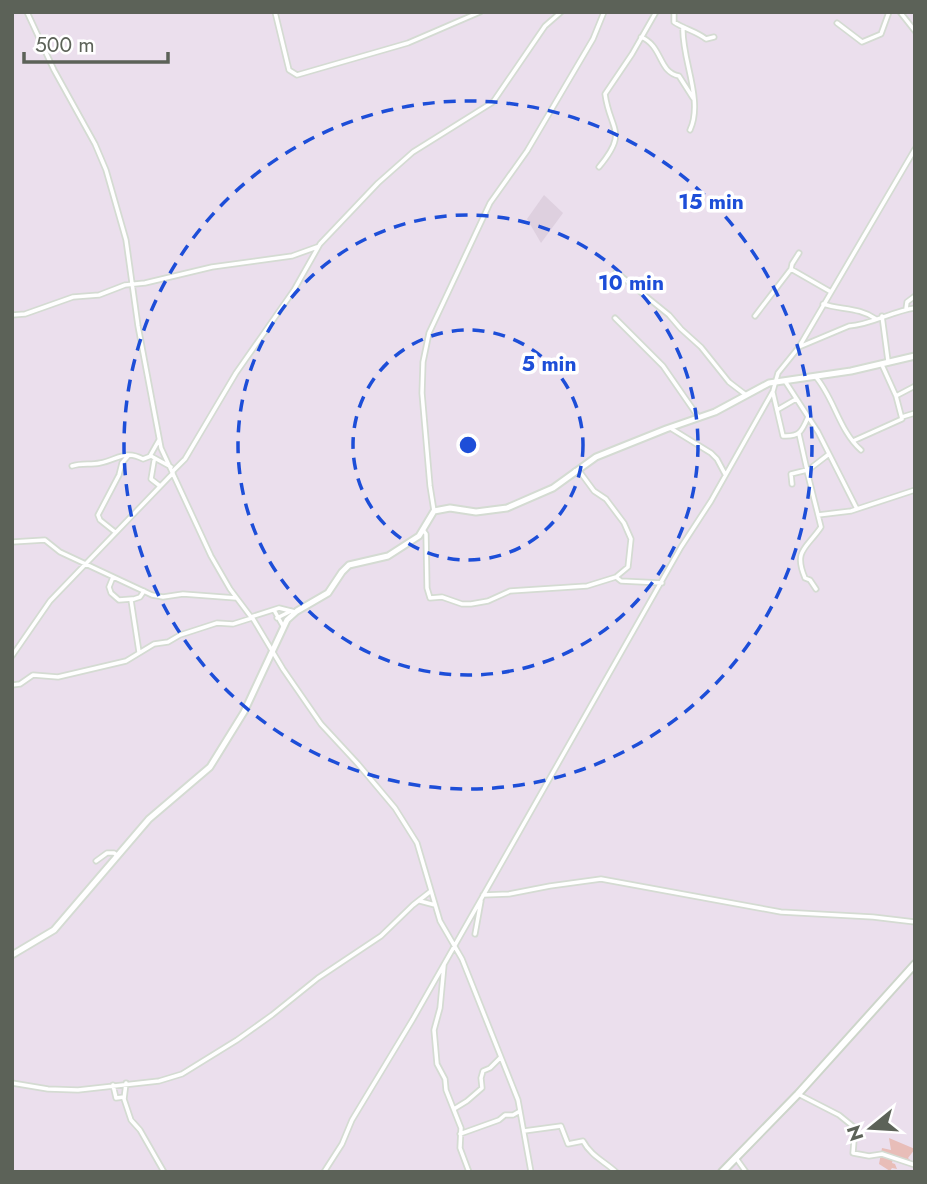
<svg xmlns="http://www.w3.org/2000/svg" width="927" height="1184" viewBox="0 0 927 1184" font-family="Jost,sans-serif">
<rect width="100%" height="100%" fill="#ebdfed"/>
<!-- education -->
<path fill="#ded0df" d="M544,195L563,213L541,243L527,219Z"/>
<!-- green -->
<path fill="#e8bdb8" d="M889,1138L915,1149L908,1158L912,1162L911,1164L896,1158L897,1161L893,1159L892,1163L895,1164L897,1169L892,1168L890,1171L879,1164L882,1148L891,1150Z"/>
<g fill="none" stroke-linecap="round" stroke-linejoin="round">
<!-- minor casing -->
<g stroke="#d4dbd2" stroke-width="7">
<path id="minor" d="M27,12L54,70L95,144L106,170L126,240L138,326L161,448L211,556L230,589L251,617L279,608L295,612
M275,12L289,70L297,75L408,43L480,12
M674,12V22C684,29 696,31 706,39L714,37
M900,12L915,31
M837,23L862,42L881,34L889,12
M683,27C681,58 704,100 690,130
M641,37C663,46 658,72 679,76L693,98
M599,167C629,131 610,131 605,94L632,54L656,12
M791,269L792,264L799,253
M616,272L669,315L681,329L701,347L729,382L746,395
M823,304C841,310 859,307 876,319
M906,309L907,302L915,296
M12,315L25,314L73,297L99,295L125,285L145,283L212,267L292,256L317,247
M755,316L791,269L831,292
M882,316L888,361
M615,318L663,366L699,418
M799,347L849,326C871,325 892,311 915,308
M815,376C834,397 839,431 861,450
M785,381L818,432L857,509
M773,393L783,436C800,437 802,431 808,417
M896,396L915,386
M777,410L796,399
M902,417L915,413
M672,429L711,453L717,459L725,474
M853,441L902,419L896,396L882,365
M150,456L159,440
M154,461L151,479L160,486
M72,466C82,463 90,465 100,463C117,460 125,449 143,459L151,456L171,467
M575,471L580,472L594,491L606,499L624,523L631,539L628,567L616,577
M172,472L185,459L236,373L294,290L320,244L378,183L413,152L493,102L545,26L561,12
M792,484L791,474L807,470L799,434
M434,511L430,486L422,393L423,362L429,333L490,203L527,151L593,39L604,12
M818,515L851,511L915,490
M423,530L426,534L427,588L430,598L442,597L462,604H471L488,601L510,591L587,586L616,577L621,581L662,583
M115,532L100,520L98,515L119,475L122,463L128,456
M12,542L45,540L60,552L152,595L163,597L183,594L236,598
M113,577L109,587L111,593L119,600L132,599
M816,589L810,580L805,578C793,550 807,548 821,527L807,471L829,454
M274,610L283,626
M252,617L283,669L321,724L358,764L395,808L417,843L440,921L462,959L518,1100L531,1172
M277,618L291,611
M139,652L131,600L140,597L144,591
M12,656L50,601L173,473
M12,685L20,684L33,675L58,677L126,661L154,644L168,642L180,635L217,623L233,624L252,618
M96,861L107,853H114L118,856
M483,895L509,894L550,886L601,879L781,912L873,917L915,922
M420,901L435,905
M475,934L481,901
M444,965L440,1008L434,1030L437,1064L445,1079L446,1090L461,1128L460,1148L469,1172
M12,1083L48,1089L78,1090L159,1081L182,1074L237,1040L272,1015L318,978L381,936L413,905L431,891
M126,1083L124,1099L131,1120L140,1130L164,1172
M113,1085L116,1098L124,1097
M798,1094L839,1115L855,1128L853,1153L869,1156L882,1154L915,1165
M454,1109L467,1101L482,1088L481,1078L483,1071L490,1068L500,1058
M524,1131L561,1126L568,1144L583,1141C591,1156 604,1161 616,1172
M460,1134L499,1120L505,1115H513L520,1111
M736,1158L746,1172
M324,1172L342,1144L352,1120L413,1019L681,547L711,501L773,391L778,373L799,347L915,149"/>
</g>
<!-- tertiary casing -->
<g stroke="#d4dbd2" stroke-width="9">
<path id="tertiary" d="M12,955L54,930L149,819L210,767L244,712L287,620L297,611L328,593L342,572L349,565L388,556L419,536L434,511L450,508L476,512L507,508L553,488L596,457L666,429L715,412L769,383L851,371L915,356"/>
</g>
<!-- secondary casing -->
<g stroke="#cdd5ca" stroke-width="10">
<path id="secondary" d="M722,1172L798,1094L915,964"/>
</g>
<!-- minor -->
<use href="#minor" stroke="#fff" stroke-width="3.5"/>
<!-- tertiary -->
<use href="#tertiary" stroke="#fff" stroke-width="5"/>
<!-- secondary -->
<use href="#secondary" stroke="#fff" stroke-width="6"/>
</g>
<!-- distance rings -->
<g fill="none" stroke="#1d4ed8" stroke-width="3.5" stroke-dasharray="12 9">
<circle cx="468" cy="445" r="115"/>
<circle cx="468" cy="445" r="230"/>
<circle cx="468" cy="445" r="344"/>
</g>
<circle cx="468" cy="445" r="10" fill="#1d4ed8" stroke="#fff" stroke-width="3.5"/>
<g font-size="21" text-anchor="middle" font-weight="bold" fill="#1d4ed8" stroke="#fff" stroke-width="7" stroke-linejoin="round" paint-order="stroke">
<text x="711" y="209">15 min</text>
<text x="631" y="290">10 min</text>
<text x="549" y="371">5 min</text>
</g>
<!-- border -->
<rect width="927" height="1184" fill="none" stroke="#5c6258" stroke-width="28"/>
<!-- north arrow -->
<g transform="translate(871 1128) rotate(252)" stroke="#ffffff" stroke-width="5" paint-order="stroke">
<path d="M0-5L12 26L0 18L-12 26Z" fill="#5c6258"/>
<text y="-10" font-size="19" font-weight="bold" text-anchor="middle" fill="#5c6258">N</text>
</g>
<!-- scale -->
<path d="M24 52v10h144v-10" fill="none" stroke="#5c6258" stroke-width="3.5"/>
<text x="35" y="52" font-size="21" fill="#5c6258" stroke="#ffffff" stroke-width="5" paint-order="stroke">500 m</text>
</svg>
